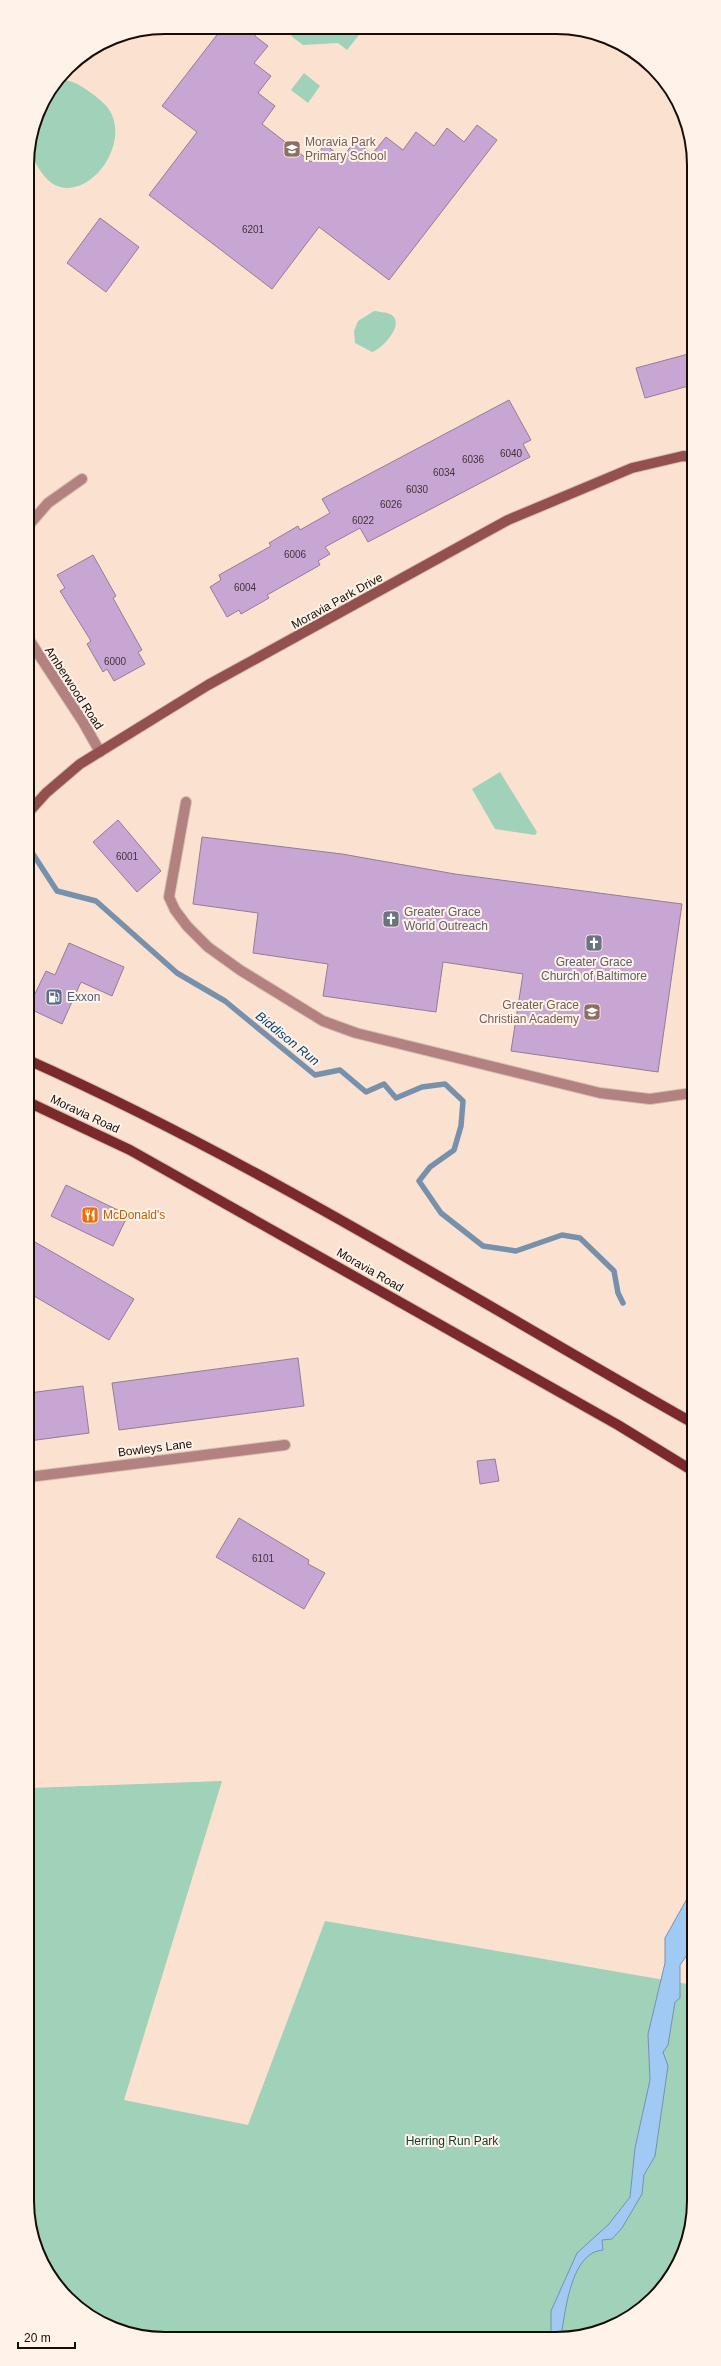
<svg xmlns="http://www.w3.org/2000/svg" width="721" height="2366" viewBox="0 0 721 2366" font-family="Arial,sans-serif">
<rect width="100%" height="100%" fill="#fbe2d0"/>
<!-- green -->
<path fill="#a0d1b9" d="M298,28H351L359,35L347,50L338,43L303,45L291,36Z
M304,73L320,86L308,103L291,90Z
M65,80C77,82 84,88 94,95C100,100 107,105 111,113C129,148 87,203 53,184C42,177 34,161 29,149C34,127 41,89 65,80Z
M374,311C379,312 385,312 390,314C407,323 382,349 372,352L355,343L354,331L358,321Z
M500,772L537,832L535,835L495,829L472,789Z
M222,1781L124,2100L248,2125L325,1921L693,1985L694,2210L684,2254L660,2292L625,2321L583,2336H138L104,2325L67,2299L45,2270L30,2228L29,1788Z"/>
<!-- water -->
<path fill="#a0caf4" stroke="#7791ad" d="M693,1888V1936L692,1948L680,1965V1998L675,2002L668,2045L663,2052L668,2066L655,2156L644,2175L642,2194L622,2228L612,2239L602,2240L603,2250C572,2252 566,2307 562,2330L564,2336H551V2311L577,2253L609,2224L630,2197L635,2148L650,2080L648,2034L665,1963V1938Z"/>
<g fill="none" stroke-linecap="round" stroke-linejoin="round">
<!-- stream -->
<path stroke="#7791ad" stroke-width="5.5" d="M31,851L57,891L96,901L177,973L225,1001L315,1075L340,1070L366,1092L384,1084L396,1098L422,1087L445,1084L463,1101L461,1126L454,1150L430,1167L419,1181L441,1213L483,1246L516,1251L562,1235L580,1238L614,1271L618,1293L623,1303"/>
</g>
<!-- building -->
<path fill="#c7a6d4" stroke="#917d98" d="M223,27L254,28L255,36L268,46L254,63L271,76L258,93L275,106L262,124L311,162L325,144L342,158L355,141L372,154L386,137L403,150L416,132L434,146L447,128L464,142L477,125L497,140L389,280L319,227L272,289L149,195L197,132L162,106Z
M100,218L139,247L106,292L67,263Z
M692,353V385L645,398L636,368Z
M509,400L531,440L523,444L530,457L368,542L360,528L325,547L330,554L318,561L320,565L267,595L269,598L241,614L239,610L227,617L210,587L221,580L219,575L271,546L269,543L298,526L300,530L330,513L322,499Z
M93,555L116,596L113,598L142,650L138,652L145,664L114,681L107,669L103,672L87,644L91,641L60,591L65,588L57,575Z
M118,820L161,871L137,892L93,842Z
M202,837L342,854L455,874L682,904L658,1072L511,1051L523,974L443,962L436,1012L323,996L328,964L253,953L258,913L193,904Z
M69,943L124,967L112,996L81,982L62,1024L28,1008L46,971L55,975Z
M66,1185L128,1215L113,1246L51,1216Z
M28,1238L134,1299L109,1340L29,1293Z
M298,1358L304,1406L119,1430L112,1383Z
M83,1386L89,1433L29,1441V1393Z
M495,1459L499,1481L480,1484L477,1461Z
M239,1518L309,1560L308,1564L325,1573L304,1609L216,1557Z"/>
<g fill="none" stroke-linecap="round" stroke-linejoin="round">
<!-- minor casing -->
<g stroke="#d7c0b0" stroke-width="12">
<path id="minor" d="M28,526L48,503L82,479
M28,638L83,722L100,752
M186,802L169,897L175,910L187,926L208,947L240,970L323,1021L356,1033L600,1093L650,1099L692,1093
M29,1477L285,1445"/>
</g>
<!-- secondary casing -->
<g stroke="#d7c0b0" stroke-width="12">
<path id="secondary" d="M28,813L46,793L80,764L208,685L508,520L632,468L683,456L692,457"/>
</g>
<!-- primary casing -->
<g stroke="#d7c0b0" stroke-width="12">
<path id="primary" d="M28,1060C259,1163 473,1299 693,1423
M28,1102L130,1150L618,1425L693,1471"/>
</g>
<!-- minor -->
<use href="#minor" stroke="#b28180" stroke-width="10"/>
<!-- secondary -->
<use href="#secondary" stroke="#944f4f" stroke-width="10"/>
<!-- primary -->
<use href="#primary" stroke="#7b292d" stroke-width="10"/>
</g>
<!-- icons -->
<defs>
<g id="school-square" transform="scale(0.9)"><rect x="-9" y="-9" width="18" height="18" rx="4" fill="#8d6e63" stroke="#fff2e9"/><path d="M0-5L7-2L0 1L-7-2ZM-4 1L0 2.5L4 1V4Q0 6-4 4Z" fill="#fff"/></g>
<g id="church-square" transform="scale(0.9)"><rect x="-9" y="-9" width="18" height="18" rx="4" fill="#6b7280" stroke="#fff2e9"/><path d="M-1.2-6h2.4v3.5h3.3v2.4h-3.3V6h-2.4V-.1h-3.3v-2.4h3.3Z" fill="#fff"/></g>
<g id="fuel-square" transform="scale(0.9)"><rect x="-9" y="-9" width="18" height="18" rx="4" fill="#5c6f8a" stroke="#fff2e9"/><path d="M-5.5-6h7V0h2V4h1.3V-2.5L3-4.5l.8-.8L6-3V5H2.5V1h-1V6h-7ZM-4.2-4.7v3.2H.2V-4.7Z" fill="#fff"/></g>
<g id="restaurant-square" transform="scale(0.9)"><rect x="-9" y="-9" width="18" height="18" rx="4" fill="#e8710a" stroke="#fff2e9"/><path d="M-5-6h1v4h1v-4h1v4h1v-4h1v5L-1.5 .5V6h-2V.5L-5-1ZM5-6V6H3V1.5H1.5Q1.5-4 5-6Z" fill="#fff"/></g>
</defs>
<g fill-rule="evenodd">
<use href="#school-square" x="292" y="149"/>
<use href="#church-square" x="391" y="919"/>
<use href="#church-square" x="594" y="943"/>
<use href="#fuel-square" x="54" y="997"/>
<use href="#school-square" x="592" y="1012"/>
<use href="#restaurant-square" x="90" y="1215"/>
</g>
<g text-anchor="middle" stroke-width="4" stroke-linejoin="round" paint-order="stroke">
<!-- number labels -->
<g font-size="10" fill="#44333a">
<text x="253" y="233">6201</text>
<text x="511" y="457">6040</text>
<text x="473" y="463">6036</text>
<text x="444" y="476">6034</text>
<text x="417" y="493">6030</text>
<text x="391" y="508">6026</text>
<text x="363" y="524">6022</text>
<text x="295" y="558">6006</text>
<text x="245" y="591">6004</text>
<text x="115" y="665">6000</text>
<text x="127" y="860">6001</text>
<text x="263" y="1562">6101</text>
</g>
<!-- education labels -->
<g font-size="12" fill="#785e54" stroke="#fff2e9" text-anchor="start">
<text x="305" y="146">Moravia Park<tspan x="305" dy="14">Primary School</tspan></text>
<text x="579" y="1009" text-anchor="end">Greater Grace<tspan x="579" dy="14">Christian Academy</tspan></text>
</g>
<!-- street labels -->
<g font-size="12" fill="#180d06" stroke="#fff2e9">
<text transform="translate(337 601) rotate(-29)" y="4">Moravia Park Drive</text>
<text transform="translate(74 688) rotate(57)" y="4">Amberwood Road</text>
<text transform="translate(85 1114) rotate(25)" y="4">Moravia Road</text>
<text transform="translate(370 1270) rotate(30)" y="4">Moravia Road</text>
<text transform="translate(155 1448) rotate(-7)" y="4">Bowleys Lane</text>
</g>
<!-- worship labels -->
<g font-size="12" fill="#5b616d" stroke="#fff2e9" text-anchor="start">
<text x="404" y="916">Greater Grace<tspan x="404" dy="14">World Outreach</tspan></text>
<text x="594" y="966" text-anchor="middle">Greater Grace<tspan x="594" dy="14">Church of Baltimore</tspan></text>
</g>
<!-- service labels -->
<g font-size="12" fill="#4e5e75" stroke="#fff2e9" text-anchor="start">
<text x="67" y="1001">Exxon</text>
</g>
<!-- food labels -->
<g font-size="12" fill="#c56008" stroke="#fff2e9" text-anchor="start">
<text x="103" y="1219">McDonald's</text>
</g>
<!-- park labels -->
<g font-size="12" fill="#0e3f2c" stroke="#fff2e9">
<text x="452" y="2145">Herring Run Park</text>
</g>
<!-- water labels -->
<g font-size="13" font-style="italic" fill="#004375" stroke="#fff2e9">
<text transform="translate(288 1038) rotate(39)" y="5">Biddison Run</text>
</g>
</g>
<!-- crop -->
<path d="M0 0H721V2366H0ZM165 34H556A131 131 0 0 1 687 165V2201A131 131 0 0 1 556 2332H165A131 131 0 0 1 34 2201V165A131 131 0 0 1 165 34Z" fill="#fff2e9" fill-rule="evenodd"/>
<path fill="none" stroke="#180d06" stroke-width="2" d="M165 34H556A131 131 0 0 1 687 165V2201A131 131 0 0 1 556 2332H165A131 131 0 0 1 34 2201V165A131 131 0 0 1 165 34Z"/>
<!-- scale -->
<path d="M18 2342v6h57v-6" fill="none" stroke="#180d06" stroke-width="2"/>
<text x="24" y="2342" font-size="12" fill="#180d06" stroke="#fff2e9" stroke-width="3" paint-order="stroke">20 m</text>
</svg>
